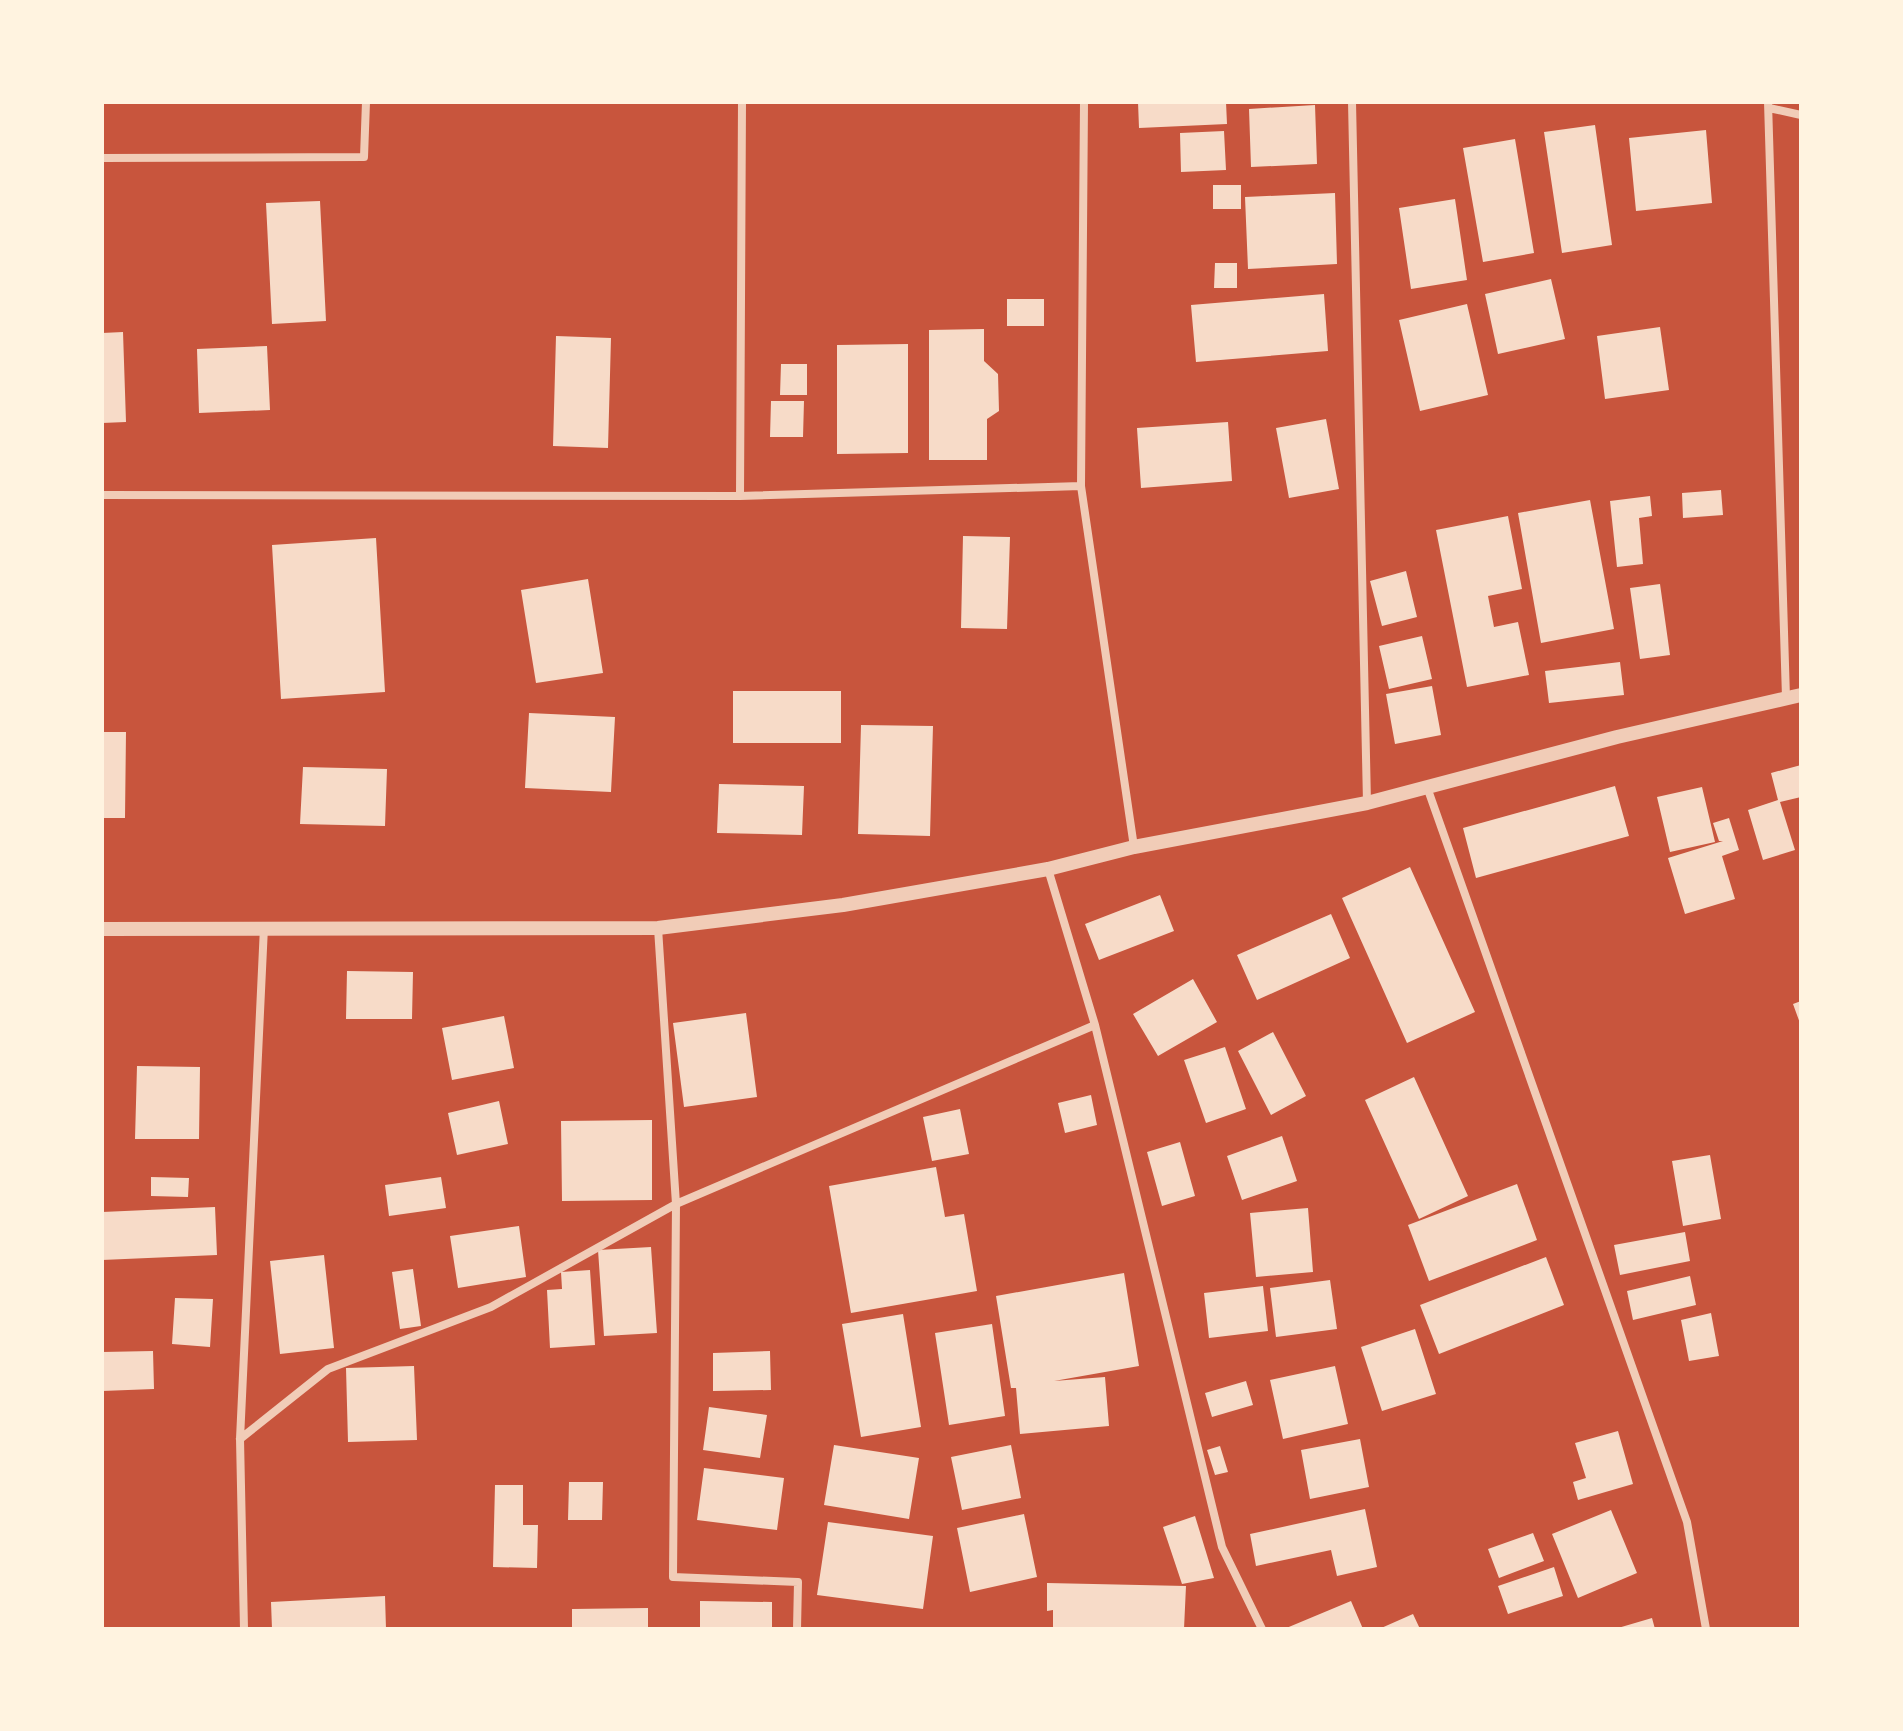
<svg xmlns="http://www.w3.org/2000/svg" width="1903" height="1731" viewBox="0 0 1903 1731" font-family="Karla,sans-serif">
<rect width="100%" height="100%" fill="#c8553d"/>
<!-- building -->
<path fill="#f7dbc8" d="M1138,102H1226L1227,124L1139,128Z
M1315,105L1317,164L1251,167L1249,109Z
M1595,125L1612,245L1562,253L1544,132Z
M1706,130L1712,203L1636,211L1629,138Z
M1224,131L1226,170L1181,172L1180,133Z
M1515,139L1534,253L1483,262L1463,148Z
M1213,185H1241V209H1213Z
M1335,193L1337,264L1248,269L1245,197Z
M1455,199L1467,280L1411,289L1399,208Z
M320,201L326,321L272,324L266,203Z
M1215,263H1237V288H1214Z
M1551,279L1565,339L1498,354L1485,294Z
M1324,294L1328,351L1196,362L1191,305Z
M1007,299H1044V326H1007Z
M1467,304L1488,395L1420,411L1399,320Z
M1660,327L1669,390L1605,399L1597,336Z
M984,329V361L998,374L999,411L987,419V460H929V330Z
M123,332L126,422L102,423V333Z
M556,336L611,338L608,448L553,446Z
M908,344V453L837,454V345Z
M267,346L270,410L199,413L197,349Z
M781,364H807V395H780Z
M771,401H804L803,437H770Z
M1326,419L1339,489L1289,498L1276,428Z
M1228,422L1232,481L1141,488L1137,428Z
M1721,490L1723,515L1683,518L1682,493Z
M1650,496L1652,516L1639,518L1643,564L1617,567L1610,501Z
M1590,500L1614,629L1541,643L1518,513Z
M1508,516L1522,589L1488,596L1494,627L1518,622L1529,675L1467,687L1436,530Z
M963,536L1010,537L1007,629L961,628Z
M376,538L385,692L281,699L272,545Z
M1406,571L1417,617L1382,626L1370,581Z
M588,579L603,673L536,683L521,590Z
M1660,584L1670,655L1640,659L1630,588Z
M1422,636L1432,679L1389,689L1379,646Z
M1620,662L1624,695L1549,703L1545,671Z
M1432,686L1441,735L1395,744L1386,694Z
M733,691H841V743H733Z
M529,713L615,717L611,792L525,788Z
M861,725L933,726L930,836L858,834Z
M102,732H126L125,818H102Z
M1801,765V797L1780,802L1795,850L1763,860L1748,810L1778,800L1771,773Z
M303,767L387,769L385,826L300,824Z
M719,784L804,786L802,835L717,833Z
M1615,786L1629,836L1476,878L1463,828Z
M1702,787L1715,842L1670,852L1657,797Z
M1729,818L1739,850L1722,856L1735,899L1685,914L1668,858L1723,841H1719L1713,823Z
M1410,867L1475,1012L1407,1043L1342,898Z
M1160,895L1174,931L1099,960L1085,924Z
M1331,914L1350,958L1257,1000L1237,955Z
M347,971L413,972L412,1019H346Z
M1193,979L1217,1022L1158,1056L1133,1014Z
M1801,1001V1026L1793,1004Z
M746,1013L757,1097L684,1107L673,1023Z
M504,1016L514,1068L452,1080L442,1028Z
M1273,1032L1306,1096L1271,1115L1238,1051Z
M1225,1047L1246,1109L1206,1123L1184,1060Z
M137,1066L200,1067L199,1139H135Z
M1414,1077L1468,1196L1419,1219L1365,1100Z
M1091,1095L1097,1125L1065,1133L1058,1103Z
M499,1101L508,1144L457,1155L448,1113Z
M960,1109L969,1154L932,1161L923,1117Z
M652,1120V1200L562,1201L561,1121Z
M1282,1136L1297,1181L1242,1200L1227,1156Z
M1180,1142L1195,1196L1162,1206L1147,1152Z
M1710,1155L1721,1219L1683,1226L1672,1161Z
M936,1167L945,1217L964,1214L977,1291L851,1313L829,1186Z
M151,1177L189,1178L188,1197L151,1196Z
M441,1177L446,1208L389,1216L385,1185Z
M1517,1184L1537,1240L1429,1281L1408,1225Z
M215,1207L217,1255L102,1260V1212Z
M1308,1208L1313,1272L1256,1277L1250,1213Z
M519,1226L526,1277L458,1288L450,1236Z
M1685,1232L1690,1261L1620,1275L1614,1245Z
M651,1247L657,1333L604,1336L598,1250Z
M324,1255L334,1348L280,1354L270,1261Z
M1546,1257L1564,1305L1439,1354L1420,1305Z
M413,1269L421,1326L400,1329L392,1272Z
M590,1270L595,1345L550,1348L547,1290L562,1289L561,1272Z
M1124,1273L1139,1366L1054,1381L1105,1377L1109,1426L1020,1434L1016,1388H1011L996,1296Z
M1690,1276L1696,1305L1633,1320L1627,1291Z
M1330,1280L1337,1329L1276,1337L1270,1288Z
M1263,1286L1268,1331L1209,1338L1204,1293Z
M175,1298L213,1299L210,1347L172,1344Z
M1711,1313L1719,1356L1689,1361L1681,1320Z
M903,1314L921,1427L861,1437L842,1324Z
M992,1324L1005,1416L949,1425L935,1333Z
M1415,1329L1436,1394L1382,1411L1361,1347Z
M153,1351L154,1389L102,1391V1352Z
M770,1351L771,1390L713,1391V1353Z
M414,1366L417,1440L348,1442L346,1368Z
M1335,1366L1348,1424L1283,1439L1270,1380Z
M1246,1381L1253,1405L1212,1417L1205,1393Z
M709,1407L767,1415L760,1458L703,1450Z
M1618,1431L1633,1484L1578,1500L1573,1482L1586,1478L1575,1443Z
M1360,1439L1369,1487L1310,1499L1301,1450Z
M834,1445L919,1458L909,1519L824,1505Z
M1011,1445L1021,1498L962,1510L951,1457Z
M1220,1446L1228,1472L1215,1475L1207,1450Z
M704,1468L784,1478L777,1530L697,1520Z
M569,1482H603L602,1520H568Z
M495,1485H523V1525H538L537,1568L493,1567Z
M1365,1509L1377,1567L1337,1576L1331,1550L1256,1566L1250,1534Z
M1611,1510L1637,1573L1578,1598L1552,1534Z
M1024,1514L1037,1577L970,1592L957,1528Z
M1195,1516L1214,1578L1182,1584L1163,1527Z
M828,1522L933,1536L923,1609L817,1595Z
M1533,1533L1544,1561L1499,1578L1488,1549Z
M1554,1567L1563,1596L1508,1614L1498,1586Z
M1047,1583L1186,1586L1184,1629H1053V1610L1047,1611Z
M385,1596L386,1629H272L271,1602Z
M700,1601L772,1602V1629H700Z
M1351,1601L1363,1629H1284Z
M648,1608V1629H572V1609Z
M1413,1614L1420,1629H1379Z
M1652,1618L1655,1629H1618V1628Z"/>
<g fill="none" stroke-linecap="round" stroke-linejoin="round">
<!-- minor -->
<path stroke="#f1ccb7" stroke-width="8" d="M1084,102L1081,486L1134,847
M1352,102L1367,803
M1768,102L1786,698
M1769,108L1801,115
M102,158L364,157L366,102
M102,495L740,496L1081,486
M740,496L742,102
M1427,787L1687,1522L1706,1629
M1048,869L1095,1025L1222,1547L1262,1629
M658,928L676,1204L673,1577L798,1582L797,1629
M240,1439L328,1369L491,1307L676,1204L1095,1025
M244,1629L240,1439L264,927"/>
<!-- tertiary -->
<path stroke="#f1ccb7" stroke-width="14" d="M102,929L658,928L843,905L1048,869L1134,847L1367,803L1617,737L1801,695"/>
</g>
<!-- border -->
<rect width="1903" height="1731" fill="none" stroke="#fff3e0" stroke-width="208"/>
</svg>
